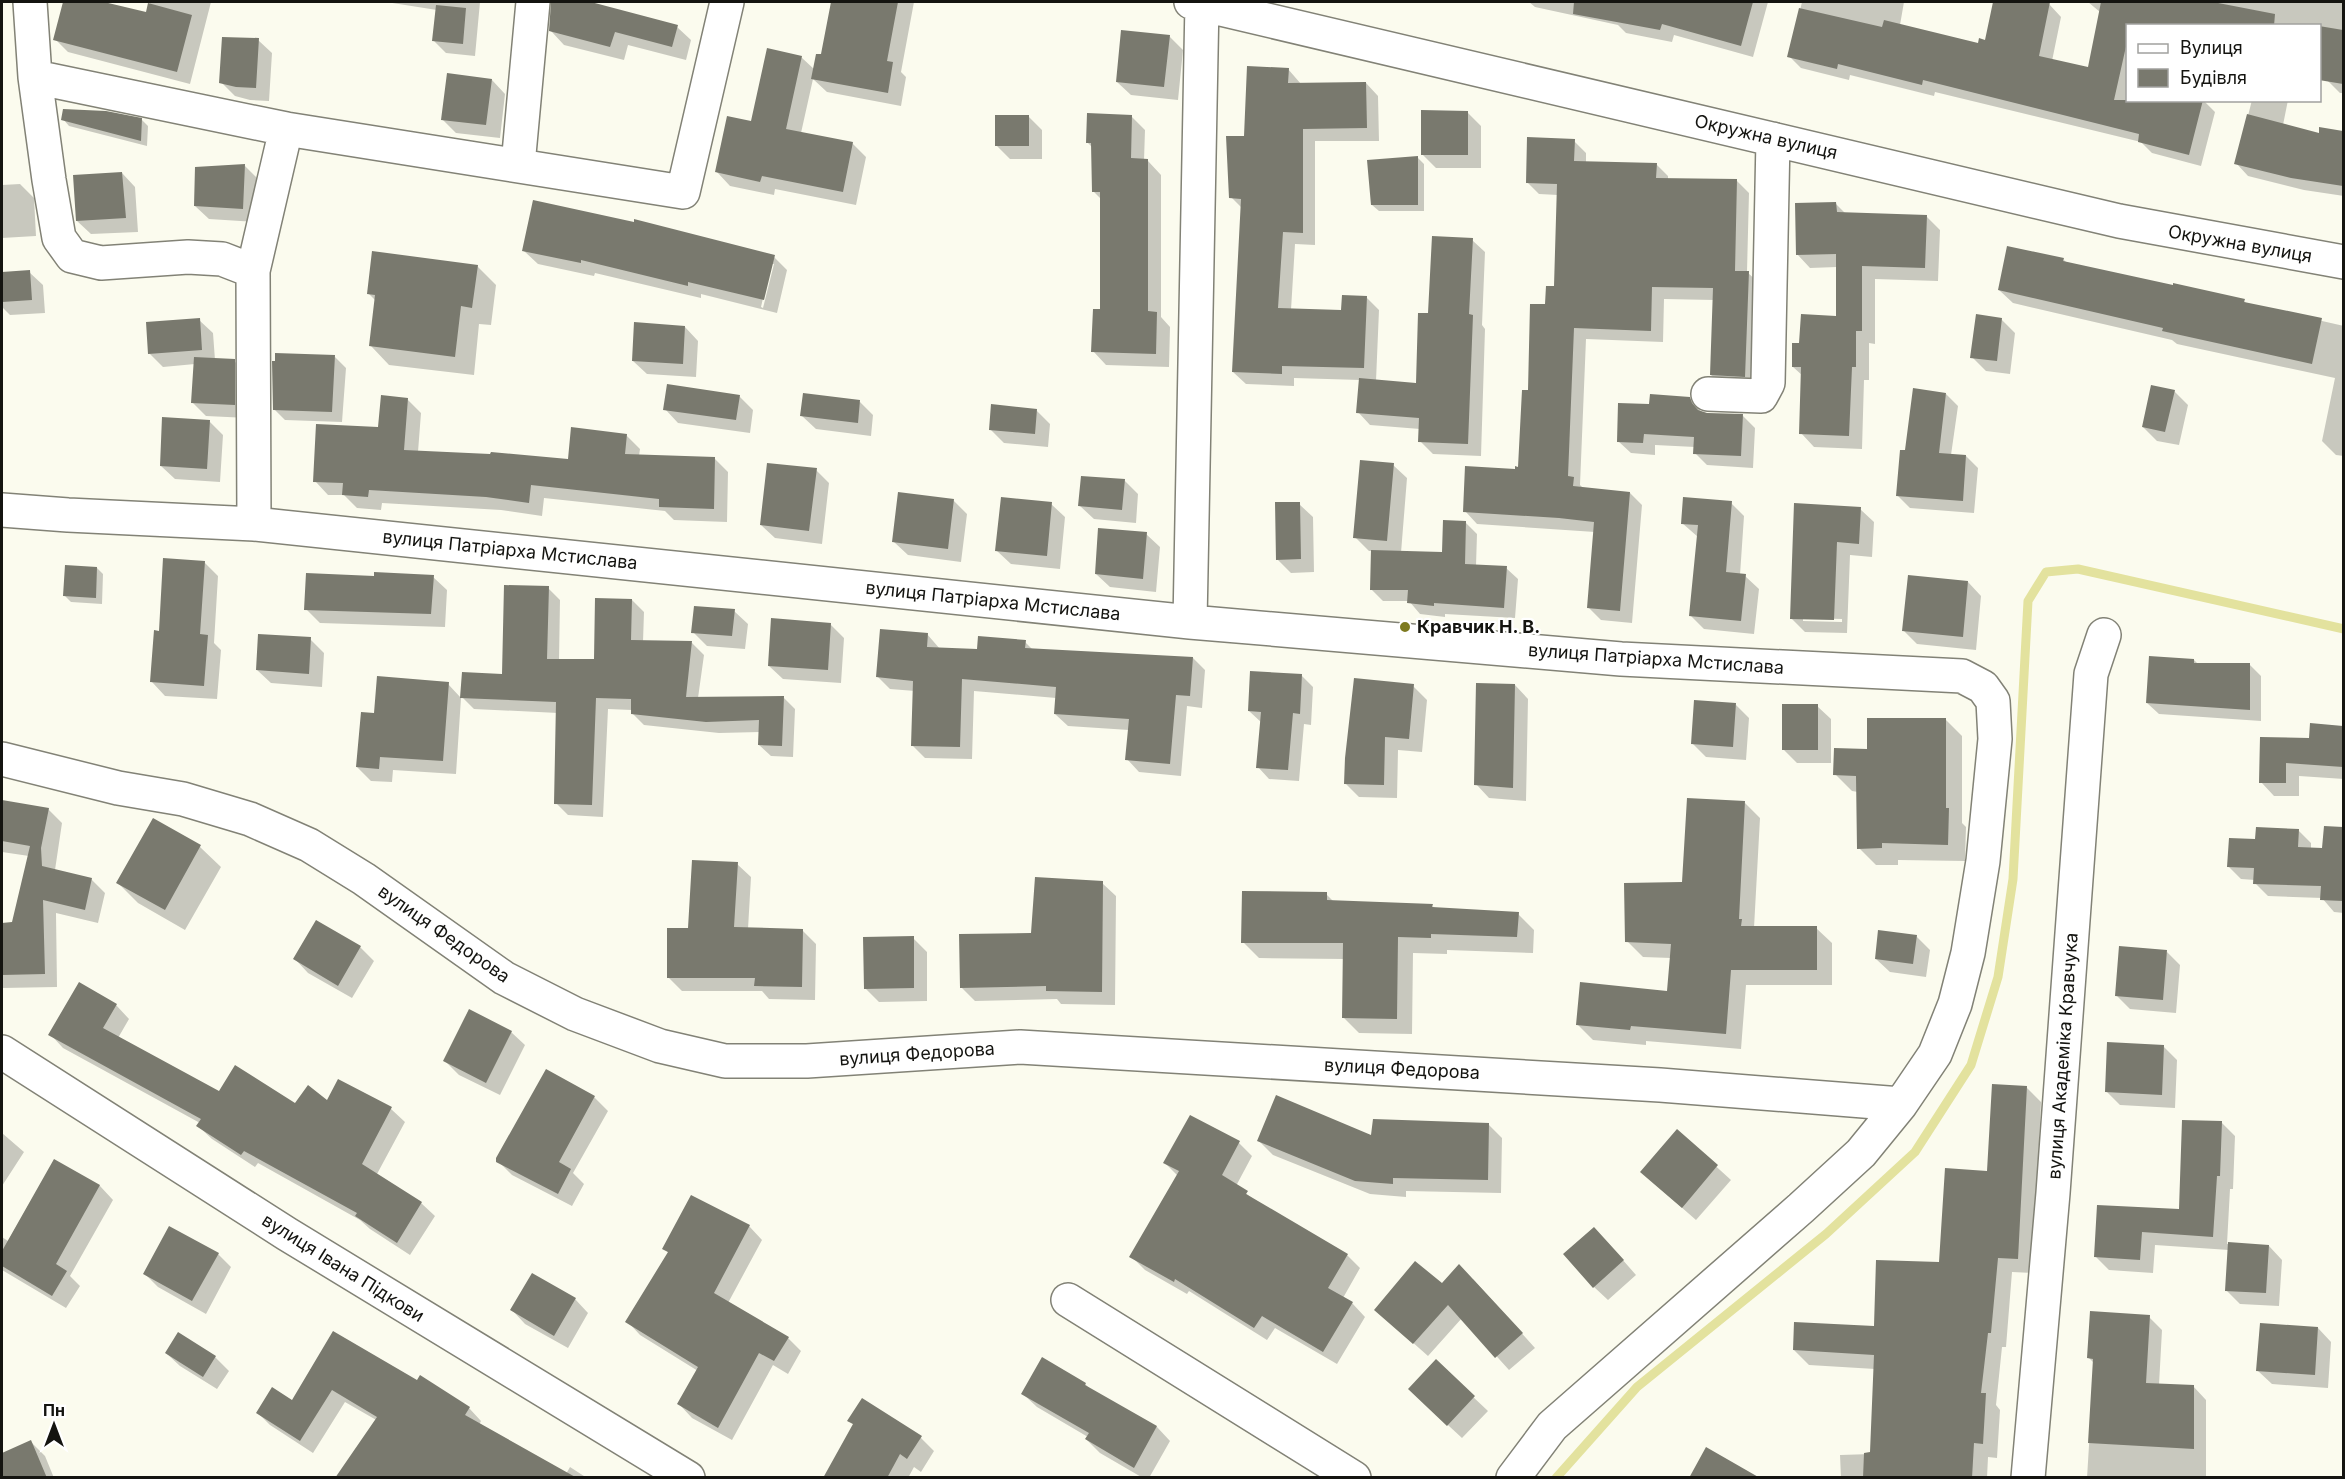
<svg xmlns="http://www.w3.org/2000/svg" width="2345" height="1479" viewBox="0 0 2345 1479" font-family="Inter,sans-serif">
<rect width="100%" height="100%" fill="#fbfbee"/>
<!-- shadow -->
<path fill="#0003" fill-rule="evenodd" d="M65,2H97L147,14L150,2H211L190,84L68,52L55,39Z
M386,2H480L475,56L446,53L434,41L437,10Z
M553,2H584L677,27L691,40L686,60L628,45L624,60L564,45L551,31Z
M833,2H914L901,72L906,77L901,106L827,92L813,79L801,133L852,143L866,157L856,205L775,189L774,195L730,186L717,172L801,57L815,70L822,56Z
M1529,2H1768L1753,57L1674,35L1672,42L1626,33L1618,25L1535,7Z
M1802,2H1904L1900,25L1979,45L1987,42L1994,2H2042L2049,4L2061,17L2052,61L2089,69L2100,12L2088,2H2344V93H2340L2327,80L2320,58V26H2128V100H2203L2215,112L2201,166L2152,153L2141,142L1935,92L1934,96L1850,75L1849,80L1801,68L1789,56Z
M1169,36L1183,50L1178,100L1131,95L1117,82Z
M258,40L272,53L269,101L250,100L235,96L221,82Z
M1288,69L1301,84L1366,83L1378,96L1379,141H1315V245L1295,244L1291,310L1342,312L1366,297L1379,310L1376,381L1417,385L1430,314L1472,240L1485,252L1482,325L1485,329L1481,456L1433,454L1420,441V429L1370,425L1358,412L1360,380L1294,378V386L1246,384L1233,372L1242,208L1231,197L1246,138Z
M492,80L505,94L500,138L456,133L442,119Z
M2252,100H2288L2283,125L2328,136L2329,130L2344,132V196L2304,190L2248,176L2236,163Z
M1468,113L1481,126V168H1436L1422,154Z
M1028,116L1042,130V159H1010L996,145Z
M1131,116L1145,130L1144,161H1148L1161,175V317L1170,327L1169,367L1106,365L1093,351L1101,311V199L1093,191L1092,147L1087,142Z
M63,119L142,120L148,126L147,146L69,126Z
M1574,141L1586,153V163L1656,164L1668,176V179L1737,181L1749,193L1747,272L1761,285L1757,388L1723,387L1711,375L1714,300L1664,299L1663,342L1586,339L1580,485L1584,489L1630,493L1642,505L1632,623L1601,620L1589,608L1595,532L1477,524L1465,511L1520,468L1530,392L1547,306L1555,288L1558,195L1539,194L1527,182Z
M1418,158L1424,164V211H1379L1372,205Z
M245,166L258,179L256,222L209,219L195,206Z
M122,173L135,187L138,232L91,234L77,221Z
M20,184L34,198L36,236L2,238V185Z
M1836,204L1846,214L1927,217L1940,230L1938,281L1875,279V344L1869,343V380H1864L1862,449L1814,447L1801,433L1803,376L1793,367L1800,344L1837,318V267L1810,268L1797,254Z
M524,251L774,257L787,270L777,313L701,294V298L595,273L594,276L538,264ZM771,264H774L763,308L761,307Z
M2063,259L2068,264L2244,301L2247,304L2344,326V456L2336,455L2322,441L2335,378L2177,344L2172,340L2013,303L1999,290Z
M477,266L496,285L491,325L479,324L474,375L389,365L371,346L376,301L368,293Z
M29,272L43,285L45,313L10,315L2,307V274Z
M2001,319L2015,333L2010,374L1986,371L1972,357Z
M199,320L213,333L215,360L234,361L248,374V418L206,416L192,402L195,364L163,367L149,353Z
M685,327L698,341L696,377L647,374L633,361Z
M335,357L346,368L342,422L285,420L274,409Z
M2174,391L2188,405L2179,445L2157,441L2143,427Z
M1946,394L1958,406L1951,455L1966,456L1978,468L1974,513L1910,508L1898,496L1906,452Z
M739,396L753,410L750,433L678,423L665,409Z
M1689,398L1702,413L1743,416L1755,428L1753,468L1707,465L1695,453V447L1655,445V455L1631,453L1618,441Z
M407,399L421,413L418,452L569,461L626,435L640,449L639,456L715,459L728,472L727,522L674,520L665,511L544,498L542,516L501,510L382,503L381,510L357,508L344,495H328L315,481L380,428Z
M860,402L873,415L871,436L816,429L802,416Z
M1036,410L1050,424L1048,447L1004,443L990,429Z
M209,421L223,435L220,482L175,479L161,466Z
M1393,465L1407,478L1401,553L1444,554L1465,522L1477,534L1476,566L1506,568L1518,579L1515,618L1445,614V617L1420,614L1409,601H1383L1371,589L1372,551H1369L1355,537Z
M816,470L829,483L822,544L775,538L761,525Z
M1124,480L1138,494L1136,523L1094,519L1080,506Z
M953,500L967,514L961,562L908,555L894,542Z
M1731,503L1744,516L1740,575L1745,576L1759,589L1754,634L1704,629L1691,616L1698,537L1682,523Z
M1051,504L1065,517L1060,569L1011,564L997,551Z
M1299,504L1313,517L1314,572L1291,573L1277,559Z
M1795,505L1860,509L1874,522L1872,557L1850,555L1847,633L1805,632L1791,618ZM1803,618L1842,619V622L1803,621Z
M1146,534L1160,547L1156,592L1110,587L1096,574Z
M204,562L218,576L214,643L221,650L217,699L165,696L152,682L160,632Z
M97,568L103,574L102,604L71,602L65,596Z
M375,577H433L447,590L445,627L320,623L306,609Z
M1968,582L1981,596L1976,650L1917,644L1904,631Z
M548,588L560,600L559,661H596L632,600L644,612L643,642L692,643L704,655L698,698L783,697L795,709L793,757L771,756L759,745L760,732L719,733L644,725L632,713V710L608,709L603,817L568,815L556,803L558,713L474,709L462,697L503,675Z
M734,611L748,624L745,649L707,646L693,632Z
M830,624L844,638L841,683L783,679L769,666Z
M927,634L940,649L978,650L1025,642L1033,650L1193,658L1205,670L1202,708L1187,706L1181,776L1139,772L1127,759L1129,730L1068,726L1055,714L1056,698L974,691L972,759L925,758L913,746L915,691L890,689L878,677Z
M310,639L324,653L322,687L271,683L257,670Z
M2194,660L2198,664H2249L2261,676V721L2159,714L2147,703Z
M1301,675L1313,687L1311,725L1304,724L1299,781L1269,779L1258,767L1262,723L1249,711Z
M448,684L461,698L456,774L393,770L392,782L371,781L357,767L375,715Z
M1515,685L1528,699L1526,801L1489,798L1476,784Z
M1413,686L1427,700L1422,752L1398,750L1397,798L1359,797L1346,784Z
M1736,705L1749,718L1746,760L1706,757L1692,743Z
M1817,706L1831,719V763H1797L1784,750Z
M1945,719L1962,736V823L1966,827L1965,861L1898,860V865H1876L1859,848L1858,792L1852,791L1835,774L1869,750Z
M2311,725L2344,727V779L2299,776V796H2274L2261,782L2310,739Z
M2,802L48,809L62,823L55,870L91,879L105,893L98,923L56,913L57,987L2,988V924H13L29,856L2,852Z
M1745,803L1760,818L1754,928H1816L1832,943V985H1746L1741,1049L1646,1041V1045L1593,1040L1577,1024L1668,992L1671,958L1643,957L1627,941L1683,883Z
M153,820L200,847L221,867L185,930L138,903L118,883Z
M2298,830L2311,843V849L2344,851V913L2334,912L2322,898L2268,896L2255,883V880L2241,879L2228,866L2257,841Z
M737,864L751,877L748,929L803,931L816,944L815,1000L769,999L762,991H682L668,977L689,929Z
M1102,883L1116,896L1115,1005L1061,1004L1057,999L975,1001L961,987Z
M1326,894L1334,902L1432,906L1435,908L1518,914L1534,930L1533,953L1447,950V954L1413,953L1412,1034L1359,1033L1343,1017L1344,959L1259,958L1243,942Z
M1916,936L1930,950L1926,977L1890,972L1876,959Z
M913,938L927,952V1001L879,1002L865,988Z
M360,947L374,961L352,998L308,973L295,959Z
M2167,952L2180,965L2176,1013L2130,1009L2117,996Z
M116,1005L129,1019L118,1038L219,1093L295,1105L327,1102L339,1081L391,1109L405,1122L377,1174L421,1203L435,1216L410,1255L370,1229L360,1220L258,1163L255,1167L212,1139L198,1126L200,1123L63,1048L50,1034Z
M511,1032L525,1045L500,1095L459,1075L445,1061Z
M2163,1046L2177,1060L2175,1108L2120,1105L2106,1091Z
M547,1071L594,1097L608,1111L573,1173L584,1184L572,1206L512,1175L498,1161Z
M2026,1087L2041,1102L2033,1273L2012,1272L2006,1347H2002L1996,1405L2000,1410L1997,1458L1988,1457L1987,1478H1841L1840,1455L1871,1454L1875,1369L1809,1365L1794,1350L1875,1328L1940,1263L1989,1173Z
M2221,1122L2235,1136L2233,1189H2230L2227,1244L2269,1246L2282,1260L2279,1306L2240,1304L2226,1290L2229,1250L2155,1245L2153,1273L2109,1270L2096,1257L2181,1210Z
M1489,1125L1502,1138L1501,1193L1406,1191V1197L1370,1194L1273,1155L1259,1141L1373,1137Z
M1677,1131L1731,1180L1696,1220L1656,1185Z
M2,1133L24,1152L2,1186Z
M1239,1143L1252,1156L1236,1186L1256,1201L1347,1255L1360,1268L1343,1298L1352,1303L1365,1317L1337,1364L1275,1328L1267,1340L1189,1291L1187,1294L1145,1270L1131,1256L1178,1176L1165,1163Z
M54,1161L100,1186L113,1200L70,1276L80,1286L66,1308L2,1270V1237L8,1241Z
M749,1226L762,1240L728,1303L788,1338L801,1351L788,1374L773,1365L732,1440L692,1418L679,1404L698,1371L640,1335L627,1321L669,1253L664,1249Z
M1607,1242L1636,1275L1608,1300L1594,1287Z
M218,1254L231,1267L206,1314L158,1287L145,1274Z
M1473,1279L1535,1348L1509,1370L1462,1318L1428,1356L1376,1310L1442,1285Z
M575,1299L588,1313L568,1348L525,1324L512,1310Z
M2149,1317L2162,1330L2159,1385L2193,1386L2206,1400V1478H2087L2094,1363L2089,1358Z
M2318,1328L2331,1342L2328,1388L2272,1384L2258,1371Z
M333,1333L418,1382L469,1408L481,1421L479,1425L566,1474L570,1467L587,1478H477L345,1402L313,1453L270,1425L258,1413L292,1402Z
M166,1353L215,1357L229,1371L217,1389L180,1366Z
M1436,1362L1488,1411L1462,1438L1424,1403Z
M1085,1384L1092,1391L1157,1427L1170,1441L1149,1478H1143L1100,1453L1086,1439L1088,1437L1037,1407L1023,1394Z
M849,1420L921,1438L934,1451L921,1472L914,1467L908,1478H825L854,1425Z
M31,1442L45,1456L54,1478H2V1455Z"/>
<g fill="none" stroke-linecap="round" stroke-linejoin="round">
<!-- stream -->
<path stroke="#e3e29e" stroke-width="9" d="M1556,1478L1637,1387L1826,1234L1915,1152L1971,1065L1998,977L2013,879L2028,601L2046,572L2078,569L2344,629"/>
</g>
<!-- building -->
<path fill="#79796e" d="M63,2H104L146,12L148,3L192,15L177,72L53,40Z
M551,2H591L678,25L672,47L615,32L610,47L549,31Z
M831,2H898L887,61L893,62L888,93L811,79L816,54H821Z
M1574,2H1753L1741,46L1662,24L1660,30L1573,14Z
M1993,2H2050L2039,56L2088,67L2101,2H2213L2275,14L2274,26H2127V42L2114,100H2203L2189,155L2138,142L2139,134L1923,80L1922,85L1838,64L1837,69L1787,57L1799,8L1882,27L1884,20L1978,43L1979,38L1985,40Z
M436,5L466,8L463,44L432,41Z
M2319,26L2343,30V84L2319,80Z
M1121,30L1170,35L1164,87L1116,82Z
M222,37L259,38L256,88L236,87L219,83Z
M767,48L802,56L786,129L853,142L843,192L762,176L760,182L715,172L727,116L751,121Z
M1247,66L1289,68L1288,83L1366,82L1367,128L1303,129V233L1283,232L1278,308L1341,310L1342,295L1367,296L1364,368L1282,366V374L1232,372L1241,199L1229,198L1226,136H1244Z
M447,73L492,79L486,125L441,120Z
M63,109L106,111L142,118L141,141L61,120Z
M1421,110L1468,111V155H1421Z
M1087,113L1132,115L1131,158L1148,159V311L1157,312L1156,354L1091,352L1093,309H1100V192H1092L1091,143H1086Z
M2247,114L2319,133V127L2343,131V186L2291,178L2234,164Z
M995,115H1029V146H995Z
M1527,137L1575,139L1574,161L1657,163L1656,178L1737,179L1735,271H1749L1745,377L1710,375L1713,288L1652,287L1651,331L1574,328L1568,476L1574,477L1573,486L1630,492L1620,611L1587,608L1594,522L1559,518L1463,512L1465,466L1515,469V466L1518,467L1522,390H1528L1530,304H1545L1546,286H1554L1557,184L1526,183Z
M1418,156V205H1371L1367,160Z
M245,164L243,209L194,206L195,167Z
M122,172L126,218L76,221L73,175Z
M533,200L634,222V219L775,255L764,300L688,282V286L581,260V263L522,251Z
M1836,202L1837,212L1927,215L1925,268L1862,266V331H1856V367H1852L1849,436L1799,434L1801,367H1792V343H1799L1801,314L1836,316V254L1796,255L1795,203Z
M1432,236L1473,238L1469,314L1473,315L1468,444L1418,442L1419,418L1356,413L1359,378L1416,383L1418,313H1428Z
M2007,246L2064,258L2063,261L2173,285V283L2245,299L2244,302L2322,318L2312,364L2162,331L2163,328L1998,290Z
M372,251L478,265L472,308L461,306L455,357L369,346L375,295L367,294Z
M30,270L32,300L2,302V272Z
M1976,314L2002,318L1997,361L1970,358Z
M200,318L202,350L148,354L146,322Z
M634,322L685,326L683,364L632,361Z
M275,353L335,355L332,412L273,410L272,361H275Z
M194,357L235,359V405L191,403Z
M667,384L740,395L736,420L663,410Z
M2151,385L2175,390L2165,432L2142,427Z
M1913,388L1946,393L1939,453L1966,455L1963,501L1896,496L1900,450H1905Z
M803,393L860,400L858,423L800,416Z
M1650,394L1690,397L1692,403L1698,410L1707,413L1743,414L1741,456L1693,454L1694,437L1644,434L1643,443L1617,442L1618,403L1649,404Z
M381,395L408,398L404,450L490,454L491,452L568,459L571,427L627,434L625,454L715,457L714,509L659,507V499L531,485L529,503L486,497L369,490L368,497L342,495L343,483L313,482L316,424L378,427Z
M991,404L1037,409L1035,434L989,430Z
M162,417L210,420L207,469L160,466Z
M1360,460L1394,463L1387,541L1353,538Z
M767,463L817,468L809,531L760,525Z
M1081,476L1125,479L1122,510L1078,506Z
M898,492L954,499L948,549L892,542Z
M1001,497L1052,502L1047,556L995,551Z
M1683,497L1732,501L1726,572L1746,574L1741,621L1689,616L1698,525L1681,524Z
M1275,502H1300L1301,559L1276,560Z
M1794,503L1861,507L1859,544L1837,542L1834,620L1790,619Z
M1443,520L1466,521L1465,564L1507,566L1504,608L1434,603V606L1407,603L1408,590H1370L1371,550L1442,552Z
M1098,528L1147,532L1143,579L1095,574Z
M163,558L205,561L200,634L208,635L204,686L150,682L154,630L159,631Z
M65,565L97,567L96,598L63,596Z
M374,572L434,575L431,614L304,610L306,573L374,576Z
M1908,575L1968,581L1963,637L1902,631Z
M504,585L549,586L547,659H594L595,598L632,599L631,640L692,641L686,697L784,696L782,746L758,745L759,720L706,722L631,714V699L596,698L592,805L554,804L556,702L460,698L462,672L502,674Z
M694,606L735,609L732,636L691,633Z
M771,618L831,623L828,670L768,666Z
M880,629L928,633L927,647L977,649L978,636L1026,640L1025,648L1193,657L1190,696L1176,695L1170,764L1125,760L1129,719L1054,714L1056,687L962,679L960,747L911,746L913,681L876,677Z
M258,634L311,637L309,674L256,670Z
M2149,656L2194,659V663H2250V710L2146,703Z
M1250,671L1302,674L1300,714L1293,713L1288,770L1256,768L1261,712L1248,711Z
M377,676L449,682L443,761L380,757L379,769L356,767L361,712L374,713Z
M1354,678L1414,684L1409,739L1385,737L1384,785L1344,784L1345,758Z
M1476,683L1515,684L1513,788L1474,785Z
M1694,700L1736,703L1733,747L1691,744Z
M1782,704H1818V750H1782Z
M1867,718H1946V808H1949L1948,845L1882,843V848L1857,849L1856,776L1833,775L1834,748L1867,749Z
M2310,723L2343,726V767L2286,763V783H2259L2260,737L2309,738Z
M1687,798L1745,801L1739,919H1742L1741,926H1817V970H1731L1726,1034L1631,1026L1630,1030L1576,1025L1580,982L1667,991L1671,944L1625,942L1624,883L1682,882Z
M2,800L49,808L41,848L42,866L92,878L85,910L43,900L45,974L2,975V923L12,922L30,846L2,841Z
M153,818L201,845L165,910L116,883Z
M2324,826L2343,827V901L2320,900L2321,886L2253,884L2254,868L2227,867L2229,838L2255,839L2256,827L2299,829L2298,847L2322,848Z
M692,860L738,862L734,927L803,929L802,987L754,986L755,978H667V928H688Z
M1035,877L1103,881L1102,992L1046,991V986L960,988L959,934L1031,933Z
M1242,891L1327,892V900L1433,904L1432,907L1519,912L1517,937L1431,934V938L1398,937L1397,1019L1342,1018L1343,943H1241Z
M316,920L361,946L338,986L293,959Z
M1878,930L1917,935L1913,964L1875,959Z
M914,936V988L864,989L863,937Z
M2119,946L2167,950L2163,1000L2115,996Z
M79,982L117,1004L103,1028L219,1091L235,1065L295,1103L308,1085L327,1100L338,1079L392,1107L362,1164L422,1202L397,1243L355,1216L357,1213L244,1151L241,1155L196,1126L201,1119L48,1035Z
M469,1009L512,1031L486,1083L443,1061Z
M2107,1042L2164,1045L2162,1095L2105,1092Z
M546,1069L595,1096L559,1162L571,1169L558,1194L496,1162V1158Z
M1992,1084L2027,1086L2018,1259L1998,1258L1991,1333H1988L1981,1393H1986L1983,1444L1974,1443L1972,1478H1863L1864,1453L1870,1452L1874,1355L1793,1350L1794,1322L1874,1326L1876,1260L1939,1262L1945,1168L1987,1171Z
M1276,1095L1371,1135L1373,1119L1489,1123L1488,1180L1393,1178V1184L1355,1181L1257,1141Z
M1190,1115L1240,1141L1222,1175L1248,1191L1246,1194L1348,1254L1328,1288L1353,1302L1323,1352L1262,1316L1254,1328L1175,1279L1174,1282L1129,1257L1179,1171L1163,1163Z
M2182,1120L2222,1121L2220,1176H2217L2213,1237L2142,1232L2140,1260L2094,1257L2097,1205L2179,1209Z
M1677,1129L1718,1165L1682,1208L1640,1172Z
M54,1159L100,1185L56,1264L67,1271L52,1296L2,1266V1251Z
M691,1195L750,1225L714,1293L789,1337L774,1361L759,1353L718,1428L677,1404L698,1367L625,1322L668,1252L662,1249Z
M169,1226L219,1253L192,1301L143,1274Z
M1594,1227L1624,1260L1593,1288L1563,1254Z
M2228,1242L2269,1245L2266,1293L2225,1291Z
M1415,1261L1442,1283L1459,1264L1523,1333L1495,1358L1448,1305L1413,1344L1374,1310Z
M532,1273L576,1298L554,1336L510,1310Z
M2090,1311L2150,1315L2146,1383L2194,1385V1449L2088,1443L2093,1359L2087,1358Z
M2260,1323L2318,1327L2315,1375L2256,1371Z
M333,1331L417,1380L420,1375L470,1407L465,1415L577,1478H335L377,1417L332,1390L300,1441L256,1413L272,1387L292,1400Z
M178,1332L216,1356L203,1377L165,1353Z
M1042,1357L1086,1383L1085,1385L1157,1426L1134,1468L1085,1439L1089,1433L1021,1394Z
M1436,1359L1475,1396L1447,1426L1408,1389Z
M862,1398L922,1436L907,1459L900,1454L887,1478H823L853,1424L847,1421Z
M31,1440L47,1478H2V1453Z
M1706,1447L1760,1478H1689Z"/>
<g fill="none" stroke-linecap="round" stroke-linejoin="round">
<!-- minor casing -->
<g stroke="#828276" stroke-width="36">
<path id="minor" d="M30,2L35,77L286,129L253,271L254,524
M1191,2L2119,221L2344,262
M35,77L49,180L59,238L72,256L101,263L188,257L222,259L253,271
M286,129L683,192L727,2
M518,165L533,2
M1708,394L1761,396L1768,383L1773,139
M2,510L68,515L254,524L1190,622L1621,659L1962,676L1983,687L1993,701L1995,739L1983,861L1968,953L1955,1004L1935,1054L1901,1104L1861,1153L1801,1208L1552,1426L1513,1478
M1190,622L1202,2
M2,759L118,788L183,799L250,819L309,845L364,879L504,978L575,1014L660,1046L725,1061H807L1020,1047L1660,1085L1901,1104
M2,1052L287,1234L688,1478
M1068,1300L1354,1478
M2028,1478L2053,1193L2091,674L2104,635"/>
</g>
<!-- minor -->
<use href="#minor" stroke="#fff" stroke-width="33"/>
</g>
<!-- markers -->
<circle fill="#7d7a20" stroke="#fff" stroke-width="2" cx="1405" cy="627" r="6"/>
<g text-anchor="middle" stroke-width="4.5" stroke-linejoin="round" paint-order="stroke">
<!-- street labels -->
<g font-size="18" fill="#141410" stroke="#fff">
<text transform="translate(1766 137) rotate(13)" y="6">Окружна вулиця</text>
<text transform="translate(2240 244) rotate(10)" y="6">Окружна вулиця</text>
<text transform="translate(510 550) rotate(6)" y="6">вулиця Патріарха Мстислава</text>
<text transform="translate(993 601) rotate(6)" y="6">вулиця Патріарха Мстислава</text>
<text transform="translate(1656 659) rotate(4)" y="6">вулиця Патріарха Мстислава</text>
<text transform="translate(444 934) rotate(35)" y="6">вулиця Федорова</text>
<text transform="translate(917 1054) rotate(-4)" y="6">вулиця Федорова</text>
<text transform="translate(2063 1056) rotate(-86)" y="6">вулиця Академіка Кравчука</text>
<text transform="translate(1402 1069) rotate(3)" y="6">вулиця Федорова</text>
<text transform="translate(343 1268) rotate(32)" y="6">вулиця Івана Підкови</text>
</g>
<!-- poi labels -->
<g font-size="18" font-weight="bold" fill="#141410" stroke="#fff" text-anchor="start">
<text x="1417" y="633">Кравчик Н. В.</text>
</g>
</g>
<!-- border -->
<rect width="2345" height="1479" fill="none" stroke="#141410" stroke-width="6"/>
<!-- legend -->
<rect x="2126" y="24" width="195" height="78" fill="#ffffff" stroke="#a1a19f" stroke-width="1.5"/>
<rect x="2138" y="44" width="30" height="9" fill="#ffffff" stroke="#a1a19f" stroke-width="1.5"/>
<text x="2180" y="54" font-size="18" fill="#141410">Вулиця</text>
<rect x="2138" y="69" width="30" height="18" fill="#79796e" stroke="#a1a19f" stroke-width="1.5"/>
<text x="2180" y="84" font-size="18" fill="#141410">Будівля</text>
<!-- north arrow -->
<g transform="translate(54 1425)" stroke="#ffffff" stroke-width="4.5" paint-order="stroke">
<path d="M0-4.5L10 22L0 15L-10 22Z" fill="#141410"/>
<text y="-9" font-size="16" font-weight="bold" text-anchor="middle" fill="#141410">Пн</text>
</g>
</svg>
